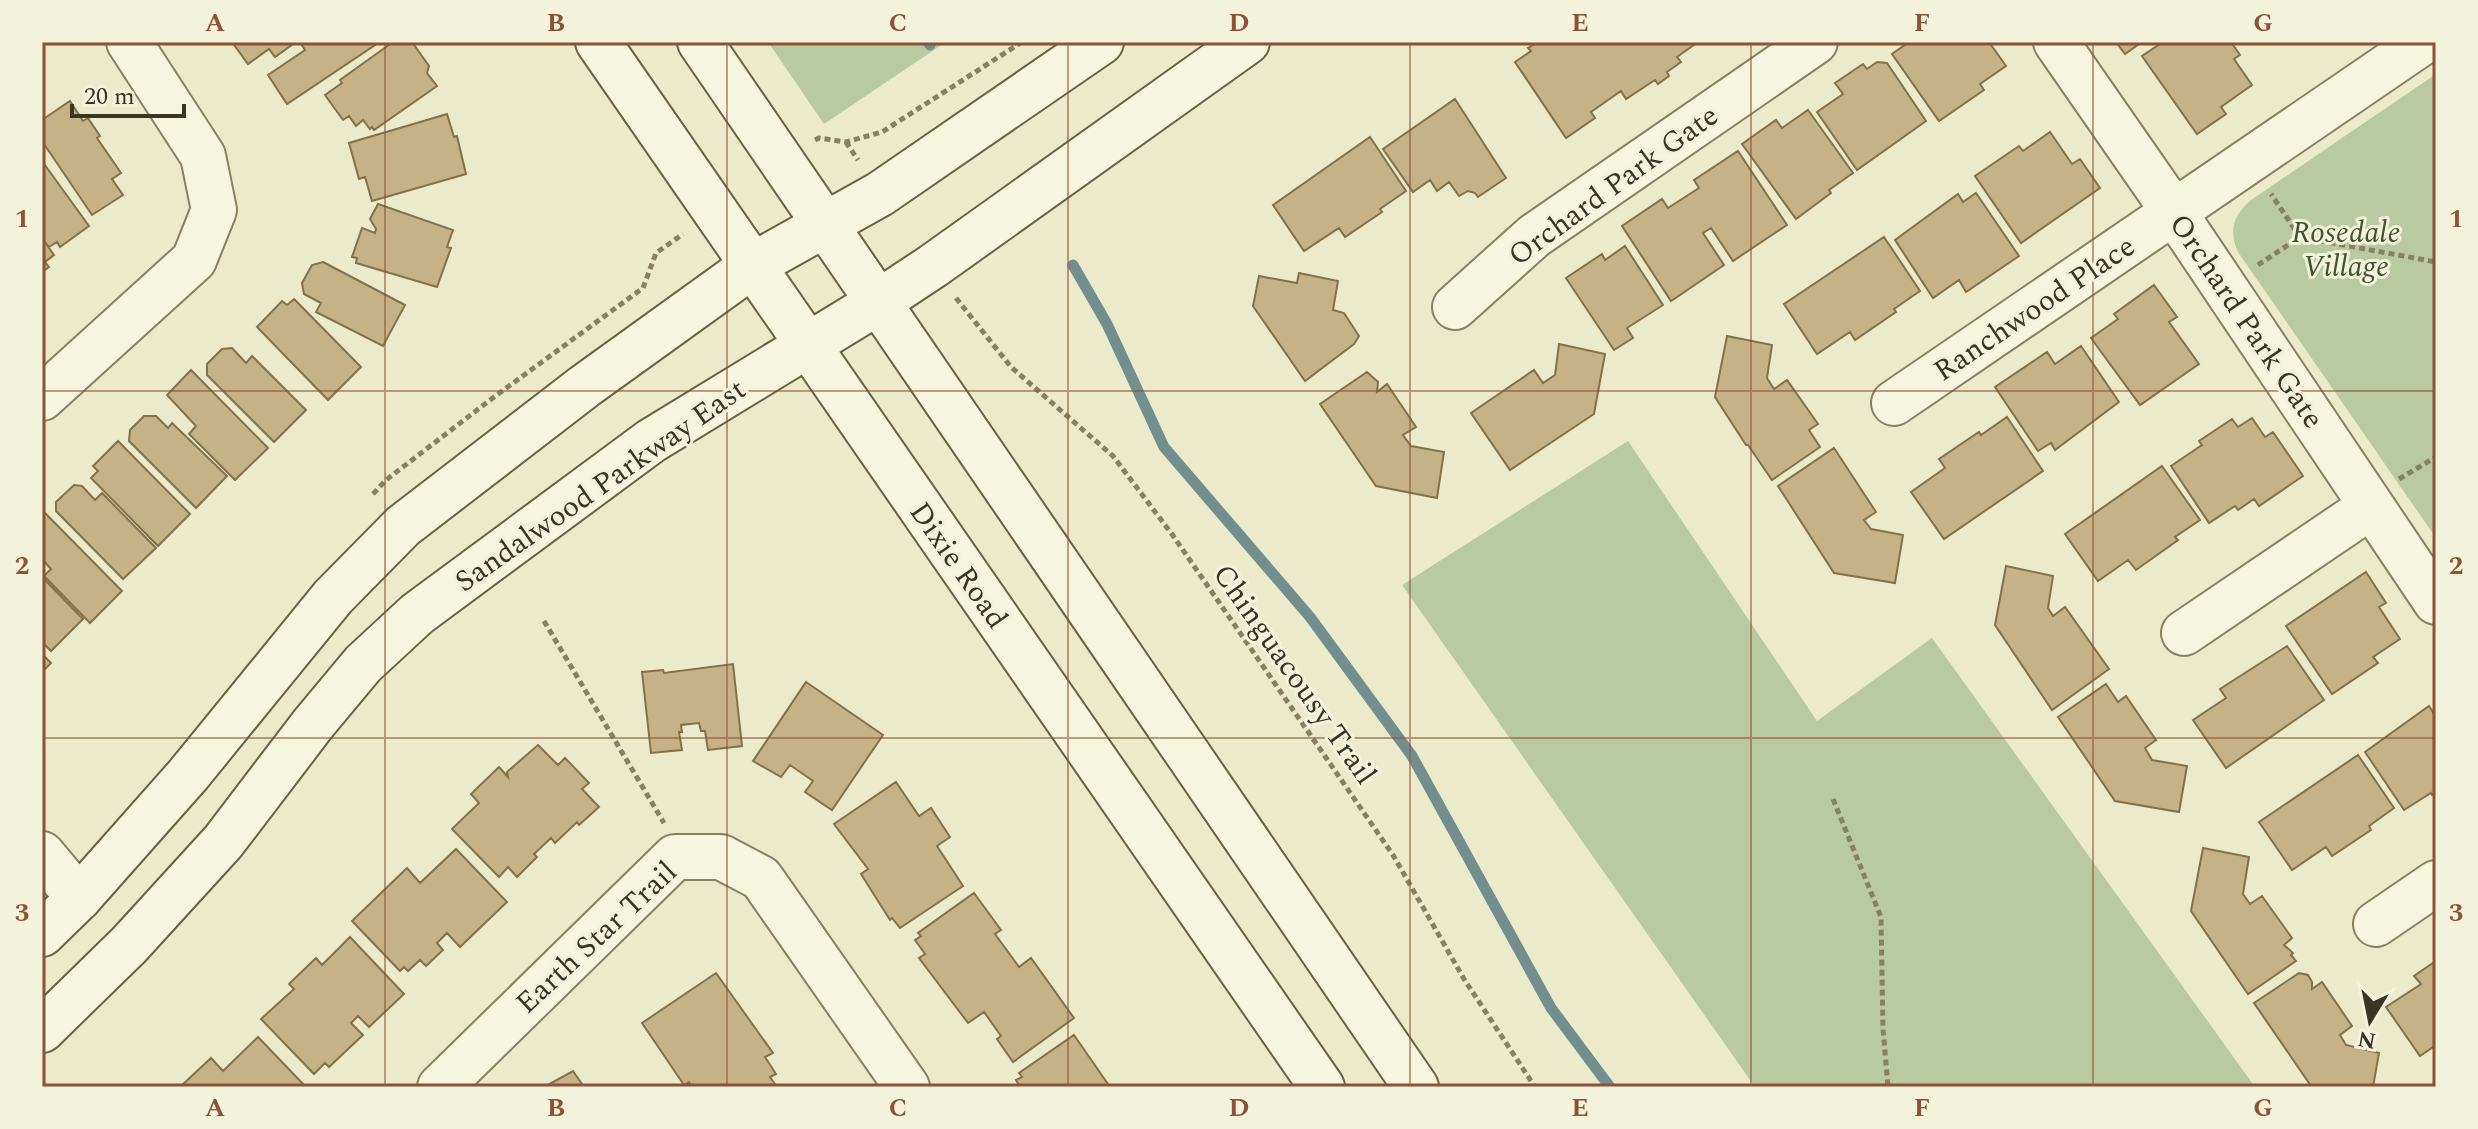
<svg xmlns="http://www.w3.org/2000/svg" width="2478" height="1129" viewBox="0 0 2478 1129" font-family="Spectral,serif">
<rect width="100%" height="100%" fill="#ebebcc"/>
<!-- green -->
<path fill="#b9c9a1" d="M768,42H946L824,124Z
M2436,74V538L2238,252C2228,230 2234,215 2251,200Z
M1628,441L1817,721L1932,638L2255,1087H1755L1402,585Z"/>
<g fill="none" stroke-linecap="round" stroke-linejoin="round">
<!-- stream -->
<path stroke="#738e8f" stroke-width="11" d="M928,42L930,45
M1073,265L1107,324L1164,447L1310,617L1412,756L1551,1008L1610,1087"/>
</g>
<!-- building -->
<path fill="#c5b286" stroke="#84714a" stroke-width="2" d="M232,42H296L275,57L269,49L248,64Z
M300,42H377L378,43L287,104L268,75L305,50Z
M393,42H412L429,66L427,73L437,86L374,130L372,127L370,129L363,120L356,126L349,116L343,120L325,95L342,83L340,80Z
M1538,42H1698L1677,57L1681,62L1667,72L1669,76L1658,84L1655,80L1626,99L1621,91L1591,112L1595,118L1566,138L1515,62L1531,51L1528,48Z
M1909,42H1989L2006,66L1980,84L1984,90L1939,121L1892,54Z
M2116,42H2142L2125,54Z
M2163,42H2231L2240,55L2234,59L2252,85L2221,107L2226,114L2197,134L2142,56Z
M1877,62L1887,63L1926,121L1857,170L1817,112L1843,94L1835,83L1863,64L1867,69Z
M1455,99L1506,178L1478,197L1475,193L1468,191L1459,196L1449,182L1437,191L1430,180L1413,192L1383,149Z
M70,101L83,121L88,118L100,136L97,138L121,173L112,179L123,195L92,215L42,141V120Z
M1808,110L1853,173L1829,190L1831,193L1796,219L1742,144L1776,120L1782,128Z
M447,114L454,137L457,136L466,174L372,201L365,177L359,179L349,143Z
M2050,132L2072,164L2080,159L2100,188L2021,243L1975,176L2019,146L2023,151Z
M1370,137L1406,191L1380,209L1382,212L1345,237L1339,228L1304,251L1273,205Z
M1738,151L1787,225L1733,261L1711,228L1703,233L1724,265L1671,301L1622,226L1662,199L1668,208L1699,188L1694,180Z
M42,161L89,226L60,247L57,242L49,247L42,238Z
M1976,193L2019,256L1966,292L1959,280L1933,298L1895,240L1958,194L1963,202Z
M378,204L453,230L447,247L451,248L437,287L356,263L357,258L352,257L362,228L375,233L376,229L370,219Z
M1884,237L1920,291L1894,309L1896,312L1855,340L1850,332L1817,354L1784,304Z
M42,238L54,255L45,262L49,267L42,272Z
M1625,246L1663,305L1627,328L1633,338L1614,350L1566,278L1602,254L1605,260Z
M323,262L405,305L383,346L316,312L321,303L304,294L302,283L312,265Z
M1299,273L1338,281L1333,310L1344,313L1359,336L1354,344L1305,381L1253,306L1259,276L1297,283Z
M2154,285L2177,317L2169,322L2199,364L2140,405L2091,338L2118,319L2114,314Z
M294,299L361,367L328,400L257,327L282,301L287,305Z
M1727,336L1772,345L1767,378L1774,389L1787,380L1818,424L1809,430L1820,447L1772,480L1748,445H1746L1715,397Z
M1559,344L1605,354L1594,414L1510,470L1471,413L1534,370L1543,383L1555,375Z
M2081,346L2119,402L2055,450L2051,443L2038,451L1995,387L2047,352L2055,364Z
M232,348L246,363L252,356L306,410L274,442L207,375V364L222,349Z
M191,370L268,448L235,480L189,434L196,426L167,395Z
M1367,372L1378,382L1377,392L1387,384L1416,427L1403,435L1411,446L1444,452L1437,498L1376,486L1320,404Z
M144,416H156L168,428L172,423L227,476L196,508L129,441L130,430Z
M2007,417L2043,471L1944,539L1911,492L1945,468L1939,459L1979,432L1981,435Z
M2252,418L2265,437L2273,432L2303,476L2259,506L2254,499L2238,510L2235,506L2209,523L2171,466L2202,445L2199,441L2232,419L2238,427Z
M118,441L190,514L158,546L91,478L98,471L93,466Z
M1834,448L1876,512L1864,520L1871,529L1903,535L1895,583L1834,573L1778,486Z
M2162,466L2200,520L2175,537L2178,540L2136,570L2128,560L2098,581L2065,534Z
M74,485L82,486L95,500L102,493L156,548L123,579L56,511V502Z
M44,512L122,591L90,623L44,576L51,569L42,559V515Z
M2006,566L2053,576L2048,608L2053,616L2065,607L2109,669L2052,710L1995,625Z
M2366,572L2386,603L2379,607L2400,639L2373,657L2378,663L2332,694L2286,626Z
M42,577L83,619L51,651L42,642Z
M2287,646L2324,700L2226,768L2193,720L2226,698L2220,689Z
M42,654L51,663L42,672Z
M733,664L742,746L708,750L705,731H701L699,723L681,725L682,732H679L682,750L651,753L642,672L663,670L664,673Z
M806,682L883,735L832,810L805,792L813,781L790,765L781,777L753,761Z
M2106,684L2118,702L2126,696L2156,740L2145,748L2152,760L2187,766L2179,812L2115,801L2058,717Z
M2429,706L2433,712L2436,710V793L2432,795L2431,793L2404,810L2365,752Z
M538,745L558,765L565,758L589,783L582,789L599,807L579,825L577,822L555,843L551,838L534,854L537,857L517,877L508,867L499,877L452,829L479,803L471,794L499,767L508,777L507,772Z
M2358,755L2394,808L2369,826L2371,830L2332,856L2326,847L2292,870L2259,822Z
M896,782L919,816L931,808L950,837L937,846L963,886L900,928L892,918L890,920L861,874L868,869L834,824Z
M2203,848L2249,857L2243,894L2250,904L2262,896L2292,938L2284,945L2293,953L2291,955L2296,961L2248,994L2191,911Z
M456,849L507,902L460,947L447,933L437,943L443,950L426,966L420,960L408,971L404,967L400,971L352,921L407,868L420,883Z
M974,893L1001,930L995,934L1019,967L1031,958L1074,1018L1013,1062L997,1039L1001,1036L984,1012L968,1023L919,958L925,954L915,940L921,936L918,933Z
M350,937L404,994L369,1027L358,1016L351,1023L363,1035L329,1067L325,1063L314,1074L261,1019L294,989L289,984L316,958L322,965Z
M2436,961V1045L2420,1056L2386,1007L2421,984L2414,976Z
M716,973L773,1053L765,1057L776,1074L770,1077L777,1087H692L689,1082L684,1085L642,1023Z
M2299,973L2308,975L2312,982V989L2322,982L2352,1026L2340,1035L2346,1045L2379,1053L2373,1087L2311,1086L2254,1003Z
M1074,1035L1110,1087H1020L1016,1080L1022,1077L1019,1073Z
M258,1037L306,1087H180L211,1058L223,1071Z
M573,1071L584,1087H544Z"/>
<g fill="none" stroke-linecap="round" stroke-linejoin="round">
<!-- street casing -->
<g stroke="#878062" stroke-width="48">
<path id="street" d="M2056,42L2174,212L2436,602
M1455,307L1534,236L1815,42
M42,398L194,260L214,210L203,156L129,42
M1894,403L2423,42
M2184,633L2370,507
M42,854L79,898
M2376,924L2436,883
M440,1087L675,857H721L761,878L907,1087"/>
</g>
<!-- secondary casing -->
<g stroke="#696144" stroke-width="48">
<path id="secondary" d="M598,42L1322,1087
M700,42L1416,1087
M42,934L79,898L188,775L333,597L403,526L585,386L753,265L880,194L1101,42
M42,1030L129,945L223,842L313,724L363,664L417,614L651,441L877,303L933,266L1247,42"/>
</g>
<!-- path -->
<path stroke="#878062" stroke-width="5" stroke-dasharray="6 4" stroke-linecap="butt" d="M815,140L819,138L846,142L882,132L1022,42
M846,142L858,160
M2300,237L2436,262
M2258,265L2300,237L2271,194
M956,298L1011,367L1113,456L1174,537L1393,855L1464,979L1535,1087
M2399,479L2436,457
M373,494L386,480L494,397L643,288L656,253L683,234
M544,621L664,823
M1833,799L1881,917L1883,1029L1888,1087"/>
<!-- street -->
<use href="#street" stroke="#f6f6df" stroke-width="44"/>
<!-- secondary -->
<use href="#secondary" stroke="#f6f6df" stroke-width="44"/>
</g>
<!-- grid -->
<path fill="none" stroke="#904f37" stroke-width="2" stroke-opacity="0.55" d="M385,42V1087M727,42V1087M1068,42V1087M1410,42V1087M1751,42V1087M2093,42V1087M42,391H2436M42,738H2436"/>
<g text-anchor="middle" stroke-width="6" stroke-linejoin="round" paint-order="stroke">
<!-- street labels -->
<g font-size="30" fill="#393423" stroke="#f3f3db">
<text transform="translate(1613 185) rotate(-36)" y="10">Orchard Park Gate</text>
<text transform="translate(2034 308) rotate(-34)" y="10">Ranchwood Place</text>
<text transform="translate(2247 321) rotate(56)" y="10">Orchard Park Gate</text>
<text transform="translate(600 485) rotate(-35)" y="10">Sandalwood Parkway East</text>
<text transform="translate(959 565) rotate(55)" y="10">Dixie Road</text>
<text transform="translate(1295 674) rotate(55)" y="10">Chinguacousy Trail</text>
<text transform="translate(596 937) rotate(-43)" y="10">Earth Star Trail</text>
</g>
<!-- park labels -->
<g font-size="30" font-style="italic" fill="#3f542c" stroke="#f3f3db">
<text x="2346" y="242">Rosedale<tspan x="2346" dy="34">Village</tspan></text>
</g>
</g>
<!-- border -->
<rect width="2478" height="1129" fill="none" stroke="#f3f3db" stroke-width="88"/>
<!-- north arrow -->
<g transform="translate(2370 1021) rotate(190)" stroke="#f3f3db" stroke-width="6" paint-order="stroke">
<path d="M0-6L14 30L0 20L-14 30Z" fill="#393423"/>
<text y="-12" font-size="22" font-weight="bold" text-anchor="middle" fill="#393423">N</text>
</g>
<!-- scale -->
<path d="M72 104v12h112v-12" fill="none" stroke="#393423" stroke-width="4"/>
<text x="84" y="104" font-size="24" fill="#393423" stroke="#f3f3db" stroke-width="6" paint-order="stroke">20 m</text>
<rect x="44" y="44" width="2390" height="1041" fill="none" stroke="#904f37" stroke-width="3"/>
<g font-size="26" text-anchor="middle" font-weight="bold" fill="#904f37">
<text x="215" y="31">A</text>
<text x="556" y="31">B</text>
<text x="898" y="31">C</text>
<text x="1239" y="31">D</text>
<text x="1580" y="31">E</text>
<text x="1922" y="31">F</text>
<text x="2263" y="31">G</text>
<text x="22" y="227">1</text>
<text x="2456" y="227">1</text>
<text x="22" y="574">2</text>
<text x="2456" y="574">2</text>
<text x="22" y="921">3</text>
<text x="2456" y="921">3</text>
<text x="215" y="1116">A</text>
<text x="556" y="1116">B</text>
<text x="898" y="1116">C</text>
<text x="1239" y="1116">D</text>
<text x="1580" y="1116">E</text>
<text x="1922" y="1116">F</text>
<text x="2263" y="1116">G</text>
</g>
</svg>
